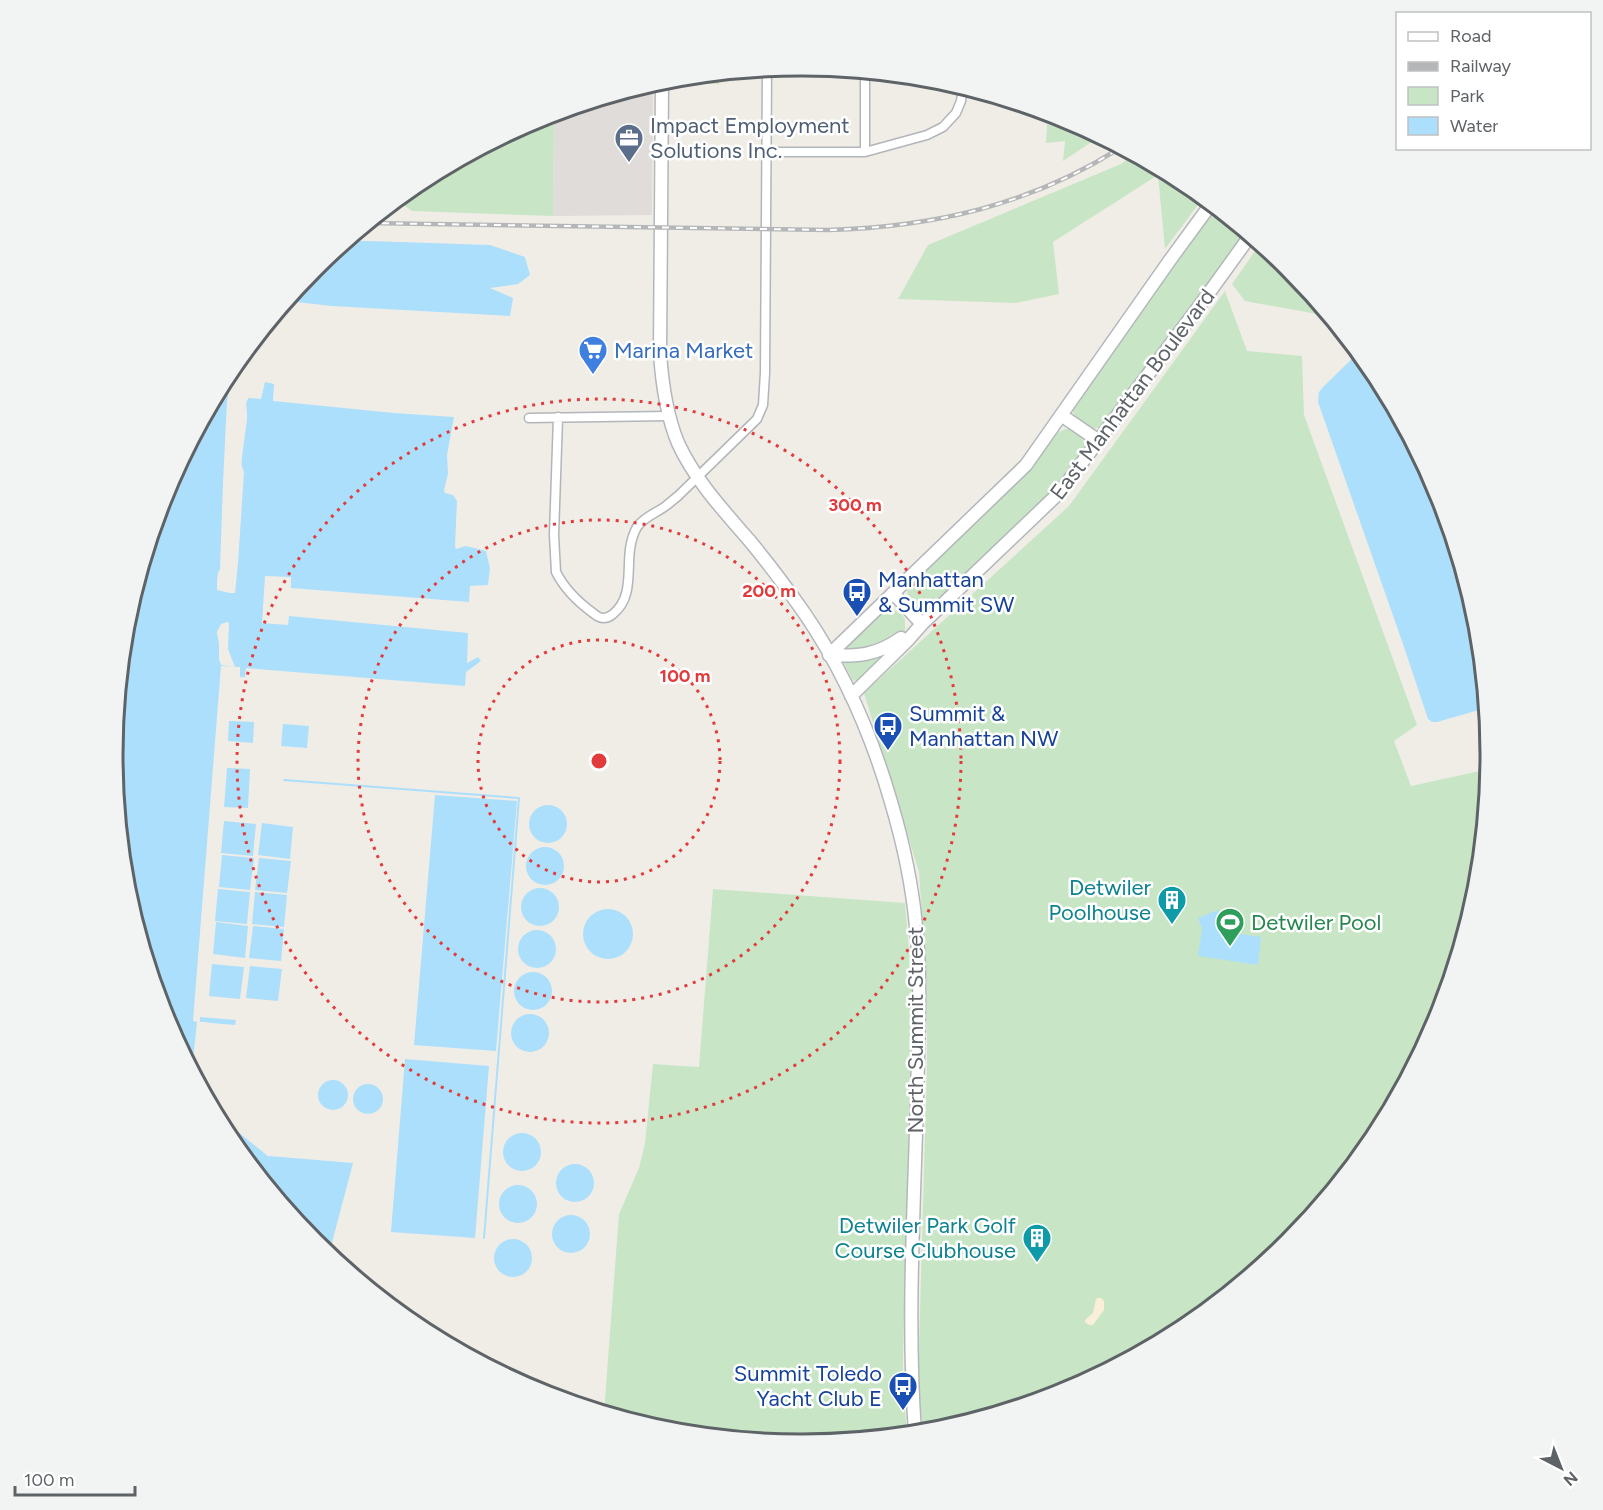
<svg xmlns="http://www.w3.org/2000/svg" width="1603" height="1510" viewBox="0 0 1603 1510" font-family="Figtree,sans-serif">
<rect width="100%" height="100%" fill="#f0ede7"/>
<!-- industrial -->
<path fill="#dfdcd9" d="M653,83L652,215L553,216L554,114Z"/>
<!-- green -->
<path fill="#c8e6c5" d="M720,74L719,84L695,83V76Z
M1048,113L1065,119L1099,137L1063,161L1065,141L1046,143Z
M554,114L553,216L412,211L401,203L406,197L407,192L419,182L538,118Z
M1133,155L1185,182L1203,198L1165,249L1158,175L1053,242L1059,294L1016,303L898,299L928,245L1121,164Z
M1215,207L1247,233L1103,427L1091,429C1082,423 1069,417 1074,405Z
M1260,244L1289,268L1328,316L1245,301L1232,284Z
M1225,291L1247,351L1302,356L1304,415L1417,725L1394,741L1411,786L1489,769L1477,890L1438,1019L1374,1138L1288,1242L1184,1328L1065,1392L936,1431L923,1432L919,1389V1347L927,1062V984L919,872L864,693L1069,506Z
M1065,429C1079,428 1085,438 1085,452L1061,482L1045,499L931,607C913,613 902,599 910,582L1032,466L1054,435Z
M889,609L900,612L905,619V632L879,648L842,652L844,648L883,610Z
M892,650L861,680L853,681L843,661Z
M713,889L905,903L912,985L903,1359V1386L907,1434L801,1444L667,1431L604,1412L619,1214L639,1168L645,1143L653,1064L699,1067Z"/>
<!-- sand -->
<path fill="#f9efd9" d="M1098,1298H1101L1104,1301V1310L1093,1325H1089L1085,1322V1320L1093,1313L1096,1299Z"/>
<!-- water -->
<path fill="#acdffb" d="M346,241H369L490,245L525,257L530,275L518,284L490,288L513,298L510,316L332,306L287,301L315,268Z
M1358,353L1375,373L1438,492L1477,621L1486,708L1437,722H1432L1428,719L1403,644L1318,402L1319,392L1323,387Z
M233,367L231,375L220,588L232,590L243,443L247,419L246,403L248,398L261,399L265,382L274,384L273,401L394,413L454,417L447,455L448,474L444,490L445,493L453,495L457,501L455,546L456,549L466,546L486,551L490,568L488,585L470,586L469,602L291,588V577L265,576L262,623L288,625L289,616L468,633L467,663L478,657L481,661L466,672L465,686L246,668L245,677H240V667L221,666L193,1021L197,1022V1063L199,1069L203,1071V1077L198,1081L165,1018L126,889L113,755L126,620L165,491L229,372Z
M229,721L254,722L253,743L228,741Z
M283,724L309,726L307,748L281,746Z
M227,768L250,769L248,808L224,807Z
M435,795L517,801L496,1051L414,1045Z
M529 824a19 19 0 1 1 38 0a19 19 0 1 1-38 0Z
M224,821L256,824L253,856L221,853Z
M262,823L293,827L290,859L258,855Z
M526 866a19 19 0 1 1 38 0a19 19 0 1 1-38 0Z
M222,855L254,858L250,890L219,887Z
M259,858L291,861L287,893L255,890Z
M521 907a19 19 0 1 1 38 0a19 19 0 1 1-38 0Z
M218,889L250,892L247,924L215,921Z
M255,892L287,895L284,927L252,924Z
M583 934a25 25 0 1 1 50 0a25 25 0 1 1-50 0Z
M1218,910L1227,932L1261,937L1258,965L1198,956L1202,929L1198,918Z
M216,922L248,926L245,958L213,954Z
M253,926L284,929L281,961L249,958Z
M518 949a19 19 0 1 1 38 0a19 19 0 1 1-38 0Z
M212,964L244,967L240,999L209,996Z
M250,966L282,969L278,1001L246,998Z
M514 991a19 19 0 1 1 38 0a19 19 0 1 1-38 0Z
M511 1033a19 19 0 1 1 38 0a19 19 0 1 1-38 0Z
M200,1017L236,1020L235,1025L200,1022Z
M405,1059L489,1066L475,1238L391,1232Z
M318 1095a15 15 0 1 1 30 0a15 15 0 1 1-30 0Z
M353 1099a15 15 0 1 1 30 0a15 15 0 1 1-30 0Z
M211,1105L269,1156L353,1163L329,1254L314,1242L228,1138Z
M503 1152a19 19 0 1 1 38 0a19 19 0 1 1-38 0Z
M556 1183a19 19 0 1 1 38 0a19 19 0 1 1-38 0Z
M499 1204a19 19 0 1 1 38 0a19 19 0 1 1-38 0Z
M552 1234a19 19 0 1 1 38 0a19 19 0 1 1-38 0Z
M494 1258a19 19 0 1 1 38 0a19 19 0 1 1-38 0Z"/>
<!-- pier -->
<path fill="#f0ede7" d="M235,365L228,467L222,580L224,587H230L232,586L240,472L239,464L243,424V406L246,397L248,398L246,403L247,419L241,464L244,472L238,563L235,593H230L217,590V582L218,573L220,569L223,483L227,401L234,366Z
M227,622L229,623L228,649L235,667L221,665L219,659V644L217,632L221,624Z
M197,1022H207V1025H200V1062L201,1067L204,1068L203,1071L199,1069L193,1060Z
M210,1102L213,1103L269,1153V1157L215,1113Z"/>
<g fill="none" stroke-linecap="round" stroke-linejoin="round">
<!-- stream -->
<path stroke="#acdffb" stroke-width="2" d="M284,780L519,798L484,1238"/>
<!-- street casing -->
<g stroke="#b2b5b9" stroke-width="11">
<path id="street" d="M766,152H865L927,135L943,127L956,113L961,101L963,87
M865,152V72
M558,417L554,535L556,572C564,588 578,602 593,613C600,619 606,620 613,614C633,598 627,572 630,549C631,542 633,534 637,527C645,516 657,513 667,505C671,502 674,499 678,496L757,419L763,405L765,373L767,69
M529,418L669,416"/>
</g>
<!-- secondary casing -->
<g stroke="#b3b7bb" stroke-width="15">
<path id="secondary" d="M662,81L660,353C662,383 666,414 678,443C695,480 723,510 749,540C769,564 787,588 805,614C843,670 872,736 891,802C903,842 912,884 916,926C922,983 918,1041 917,1099C914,1210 907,1322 915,1433
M1061,415L1099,441
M893,593L922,624
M829,655L1026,465L1170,260L1211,204
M829,655C858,657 877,655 901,638
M851,696L907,641L922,624L1060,492L1206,297L1250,236"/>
</g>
<!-- street -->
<use href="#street" stroke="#fff" stroke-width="8"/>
<!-- secondary -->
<use href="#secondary" stroke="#fff" stroke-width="12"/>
<!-- rail casing -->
<g stroke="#b5b6b7" stroke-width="4.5">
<path id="rail" d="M368,223L828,230C934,227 1030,205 1120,148"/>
</g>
<!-- rail -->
<use href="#rail" stroke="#fff" stroke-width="2" stroke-dasharray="7" stroke-linecap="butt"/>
</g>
<!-- distance rings -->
<g fill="none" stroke="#e23b3c" stroke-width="3" stroke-dasharray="3 6">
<circle cx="599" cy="761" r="121"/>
<circle cx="599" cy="761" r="241"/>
<circle cx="599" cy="761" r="362"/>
</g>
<!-- icons -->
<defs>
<g id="office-pin" transform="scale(1.5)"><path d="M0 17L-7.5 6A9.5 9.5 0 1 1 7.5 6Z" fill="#5c6f8a" stroke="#fff"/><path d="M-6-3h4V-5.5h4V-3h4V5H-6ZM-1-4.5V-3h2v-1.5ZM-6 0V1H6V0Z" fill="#fff"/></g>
<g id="supermarket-pin" transform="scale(1.5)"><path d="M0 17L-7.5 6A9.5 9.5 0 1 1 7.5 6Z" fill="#3f7fe0" stroke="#fff"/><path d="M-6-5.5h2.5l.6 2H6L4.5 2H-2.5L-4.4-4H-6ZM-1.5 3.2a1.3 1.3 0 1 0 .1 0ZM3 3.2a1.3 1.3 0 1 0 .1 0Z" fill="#fff"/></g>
<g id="bus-pin" transform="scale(1.5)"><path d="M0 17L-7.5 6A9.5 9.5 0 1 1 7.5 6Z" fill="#1a4fb4" stroke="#fff"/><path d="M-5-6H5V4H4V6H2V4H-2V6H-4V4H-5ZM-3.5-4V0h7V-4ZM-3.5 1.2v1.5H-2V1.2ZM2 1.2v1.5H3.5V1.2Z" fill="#fff"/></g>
<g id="building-pin" transform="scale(1.5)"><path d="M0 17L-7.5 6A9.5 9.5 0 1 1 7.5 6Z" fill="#0f9aa8" stroke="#fff"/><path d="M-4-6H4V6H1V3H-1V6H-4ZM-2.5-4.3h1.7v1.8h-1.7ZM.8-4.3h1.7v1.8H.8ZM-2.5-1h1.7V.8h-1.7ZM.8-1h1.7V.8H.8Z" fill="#fff"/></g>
<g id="stadium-pin" transform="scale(1.5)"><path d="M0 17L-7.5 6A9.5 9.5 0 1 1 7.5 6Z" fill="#2e9e5b" stroke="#fff"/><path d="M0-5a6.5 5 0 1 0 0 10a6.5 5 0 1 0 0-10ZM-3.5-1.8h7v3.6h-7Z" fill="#fff"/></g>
</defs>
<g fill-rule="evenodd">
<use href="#office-pin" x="629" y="138"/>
<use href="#supermarket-pin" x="593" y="350"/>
<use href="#bus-pin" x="857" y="592"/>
<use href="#bus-pin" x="888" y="726"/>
<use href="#building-pin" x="1172" y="900"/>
<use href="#stadium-pin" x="1230" y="922"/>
<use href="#building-pin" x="1037" y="1238"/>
<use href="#bus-pin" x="903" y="1386"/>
</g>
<g text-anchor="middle" stroke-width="5" stroke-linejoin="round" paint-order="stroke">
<!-- service labels -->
<g font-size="22" fill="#4e5e75" stroke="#fff" text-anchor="start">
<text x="650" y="133">Impact Employment<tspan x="650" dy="25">Solutions Inc.</tspan></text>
</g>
<!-- shop labels -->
<g font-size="22" fill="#366cbe" stroke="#fff" text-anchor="start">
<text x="614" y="358">Marina Market</text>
</g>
<!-- street labels -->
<g font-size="22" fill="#5e6367" stroke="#fff">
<text transform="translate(1132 394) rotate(-53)" y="8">East Manhattan Boulevard</text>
<text transform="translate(915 1030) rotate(-90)" y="8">North Summit Street</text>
</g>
<!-- transit labels -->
<g font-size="22" fill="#164399" stroke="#fff" text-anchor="start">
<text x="878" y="587">Manhattan<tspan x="878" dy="25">&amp; Summit SW</tspan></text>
<text x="909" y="721">Summit &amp;<tspan x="909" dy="25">Manhattan NW</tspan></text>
<text x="882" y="1381" text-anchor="end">Summit Toledo<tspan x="882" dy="25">Yacht Club E</tspan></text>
</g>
<!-- culture labels -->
<g font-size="22" fill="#0d838f" stroke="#fff" text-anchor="end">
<text x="1151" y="895">Detwiler<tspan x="1151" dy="25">Poolhouse</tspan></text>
<text x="1016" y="1233">Detwiler Park Golf<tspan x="1016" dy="25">Course Clubhouse</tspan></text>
</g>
<!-- leisure labels -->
<g font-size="22" fill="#27864d" stroke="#fff" text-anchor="start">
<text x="1251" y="930">Detwiler Pool</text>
</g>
</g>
<!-- crop -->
<path d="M0 0H1603V1510H0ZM801 76H802A678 678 0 0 1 1480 754V756A678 678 0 0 1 802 1434H801A678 678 0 0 1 123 756V754A678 678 0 0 1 801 76Z" fill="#f2f3f3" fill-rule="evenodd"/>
<path fill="none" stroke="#5e6367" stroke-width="3" d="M801 76H802A678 678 0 0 1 1480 754V756A678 678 0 0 1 802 1434H801A678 678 0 0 1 123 756V754A678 678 0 0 1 801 76Z"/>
<circle cx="599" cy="761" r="9" fill="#e23b3c" stroke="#fff" stroke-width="3"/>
<g font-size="18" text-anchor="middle" font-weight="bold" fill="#e23b3c" stroke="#fff" stroke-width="5" stroke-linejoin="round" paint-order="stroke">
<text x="855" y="511">300 m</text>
<text x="769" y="597">200 m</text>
<text x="685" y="682">100 m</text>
</g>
<!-- legend -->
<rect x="1396" y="12" width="195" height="138" fill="#ffffff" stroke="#bfc1c2" stroke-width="1.5"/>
<rect x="1408" y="32" width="30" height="9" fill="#ffffff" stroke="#bfc1c2" stroke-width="1.5"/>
<text x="1450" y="42" font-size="18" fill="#5e6367">Road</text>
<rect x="1408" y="62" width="30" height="9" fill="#b5b6b7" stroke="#bfc1c2" stroke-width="1.5"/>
<text x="1450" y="72" font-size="18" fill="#5e6367">Railway</text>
<rect x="1408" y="87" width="30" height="18" fill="#c8e6c5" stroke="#bfc1c2" stroke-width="1.5"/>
<text x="1450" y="102" font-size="18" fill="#5e6367">Park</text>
<rect x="1408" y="117" width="30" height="18" fill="#acdffb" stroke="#bfc1c2" stroke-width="1.5"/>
<text x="1450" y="132" font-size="18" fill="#5e6367">Water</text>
<!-- north arrow -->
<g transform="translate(1561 1468) rotate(138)" stroke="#ffffff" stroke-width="4.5" paint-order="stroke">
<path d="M0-4.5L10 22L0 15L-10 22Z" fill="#5e6367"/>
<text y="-9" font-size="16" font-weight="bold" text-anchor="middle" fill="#5e6367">N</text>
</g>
<!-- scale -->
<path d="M15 1486v9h120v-9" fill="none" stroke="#5e6367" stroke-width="3"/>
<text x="24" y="1486" font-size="18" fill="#5e6367" stroke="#ffffff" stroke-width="4.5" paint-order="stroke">100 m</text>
</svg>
